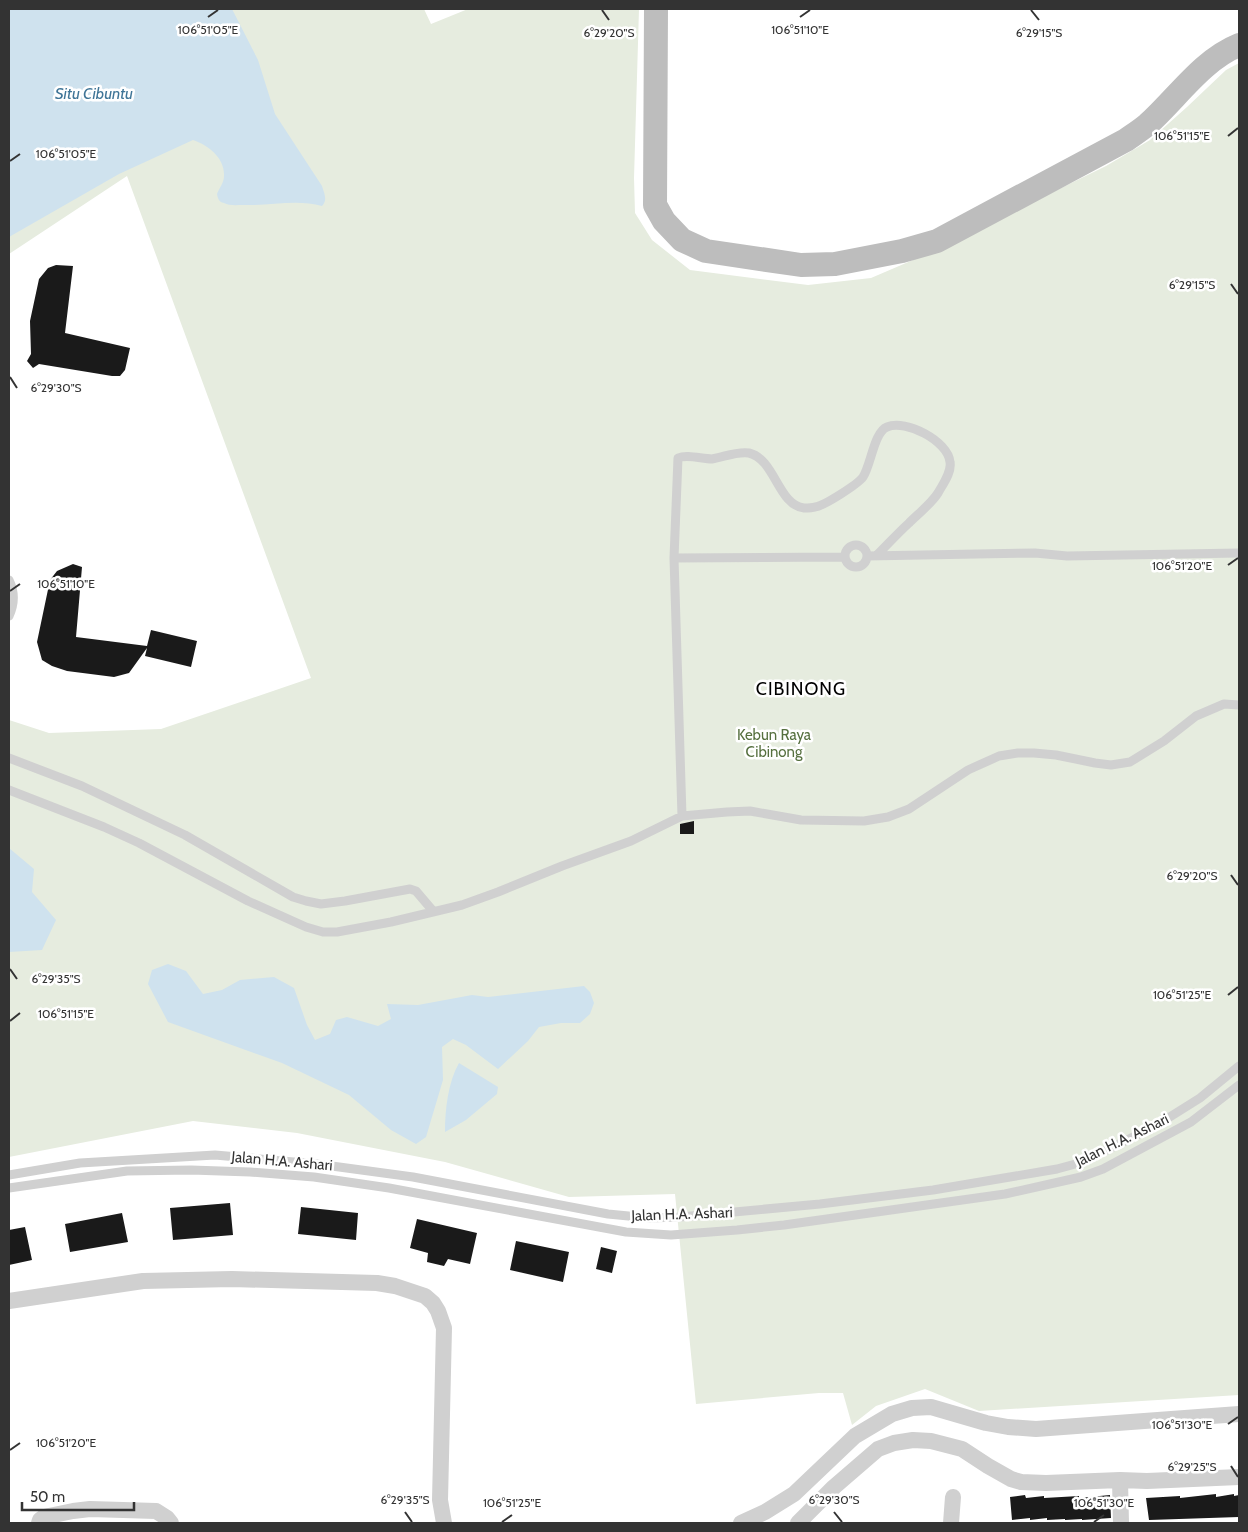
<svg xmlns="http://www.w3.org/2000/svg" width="1248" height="1532" viewBox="0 0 1248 1532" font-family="Cabin,sans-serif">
<rect width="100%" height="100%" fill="#fff"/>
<!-- green -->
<path fill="#e6ecdf" d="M9,9H424L431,24L468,9H639L634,178L635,213L652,240L690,270L808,285L871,278L920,257L1106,166L1150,140L1187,107L1226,70L1239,63V1395L979,1411L925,1389L876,1406L852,1425L843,1393H819L696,1404L675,1194L569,1197L445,1162L297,1133L193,1121L9,1157V720L49,733L161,729L311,678L127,176L9,254Z"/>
<!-- water -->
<path fill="#cfe2ee" d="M9,9H232L258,60L275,114L322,186C324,193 328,200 322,206C297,199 269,206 243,205C237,205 229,206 224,203C219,202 218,199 217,194C219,188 224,183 224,176C225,158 208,145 193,140L119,174L9,237Z
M9,848L34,869L32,892L56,920L42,950L9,952Z
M168,964L186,971L203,994L222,990L240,980L274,977L294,988L307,1025L315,1040L330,1034L336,1020L347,1017L378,1026L391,1019L387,1004L418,1005L472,995L488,997L584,986L590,992L594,1003L590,1014L580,1023H561L539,1027L528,1041L498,1069L466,1045L453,1039L442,1047L443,1080L426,1137L416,1144L391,1130L349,1095L282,1063L168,1022L148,984L152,970Z
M459,1063L498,1087L497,1094L466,1120L445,1132C445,1110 448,1082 459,1063Z"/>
<!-- building -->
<path fill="#1a1a1a" d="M56,265L73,266L65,333L130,348L125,370L120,376H112L39,364L33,368L27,361L31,354L30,321L39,279L48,268Z
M73,564L82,567L76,637L147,646L151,630L197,641L191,667L145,656L147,648L129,673L114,677L67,671L52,666L42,660L37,642L50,580L57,571Z
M694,821V834H680V824Z
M230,1203L233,1235L173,1240L170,1208Z
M301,1207L358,1213L356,1240L298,1234Z
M122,1213L128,1242L70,1252L65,1224Z
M417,1219L477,1233L470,1264L448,1259L444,1266L427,1262L428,1253L410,1248Z
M25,1227L32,1260L9,1265V1230Z
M516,1241L569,1252L563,1282L510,1270Z
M601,1247L617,1251L612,1273L596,1269Z
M1216,1494V1497L1234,1494V1496L1239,1495V1517L1149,1520L1146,1498L1180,1496V1498Z
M1025,1495L1026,1498L1044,1496V1498L1079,1496V1498L1110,1495L1111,1518L1082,1520V1519L1065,1520V1519L1047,1520V1518L1030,1520V1518L1012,1520L1010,1497Z"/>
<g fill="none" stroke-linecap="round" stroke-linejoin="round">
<!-- lane -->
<path stroke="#d0d0d0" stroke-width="9" d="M845 556a11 11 0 1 1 22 0a11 11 0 1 1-22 0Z
M867,556L1035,553L1067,556L1239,553
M674,558L678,458C687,454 702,459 712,459C724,457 737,451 749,453C775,459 778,505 804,508C807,508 812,508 815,507C824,506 858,484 863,477C871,465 874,432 887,427C906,419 948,441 950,462C952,472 943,484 938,493C931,504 919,513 909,523C898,533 888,544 877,555
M9,580C15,592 15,603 9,616
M9,758L82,786L185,835L293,897L306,901L321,904L345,901L410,889L416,891L433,911
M9,790L104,827L139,843L248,901L306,927L323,932H337L391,922L462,905L498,892L562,866L631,841L682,816L727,812L750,811L801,820L864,821L888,817L909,809L968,770L999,756L1018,753H1034L1056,755L1095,763L1111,765L1130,762L1164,741L1196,716L1224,704L1239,705
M682,816L674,558L844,557
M9,1175L80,1163L215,1155L317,1164L413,1177L608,1214L649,1218L680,1217L820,1204L933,1190L1057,1169L1079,1163L1107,1150L1157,1125L1200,1098L1239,1066
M9,1188L127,1171L191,1170L250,1172L314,1177L389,1188L626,1232L671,1235L737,1230L784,1225L1005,1194L1081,1177L1103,1169L1191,1122L1239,1085"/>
<!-- street -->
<path stroke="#d0d0d0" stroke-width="16" d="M9,1301L143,1281L232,1279L377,1283L395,1286L425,1296L433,1303L438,1311L444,1328L440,1500L444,1523
M1120,1480L1121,1523
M39,1523L40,1520L44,1517L73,1511L90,1509L156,1511L167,1518L171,1523
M741,1523L765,1512L794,1494L855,1436L892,1414L912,1408L931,1407L986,1423L1008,1427L1036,1429L1239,1414
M798,1523L834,1487L878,1449L894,1443L913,1440L931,1441L962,1449L988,1466L1011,1479L1021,1482L1046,1483L1120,1480L1147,1481L1239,1477
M951,1523L953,1497"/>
<!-- secondary -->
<path stroke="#bdbdbd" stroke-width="24" d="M656,9L655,205L664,221L682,240L706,251L801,265L835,264L902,251L937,241L1126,140C1133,135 1141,130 1148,124C1177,98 1202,60 1239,45"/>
</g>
<!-- ticks -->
<path fill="none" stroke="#333" stroke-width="2" d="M602,10L609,20M1031,10L1039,20M208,17L218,10M800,17L810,10M1228,136L1238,128M10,161L20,154M1231,284L1238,294M10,377L17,388M1228,565L1238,558M10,591L20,584M1231,875L1238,885M10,969L17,979M1228,995L1238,987M10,1021L20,1013M1228,1424L1238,1417M10,1450L20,1443M1231,1466L1238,1477M405,1512L412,1522M834,1512L842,1522M502,1522L512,1515M1094,1522L1104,1515"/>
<g text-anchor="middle" stroke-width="5" stroke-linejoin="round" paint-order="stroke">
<!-- park labels -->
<g font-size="15" fill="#56703f" stroke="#fff">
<text x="774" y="740">Kebun Raya<tspan x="774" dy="17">Cibinong</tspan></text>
</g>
<!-- street labels -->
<g font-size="15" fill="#333" stroke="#fff">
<text transform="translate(1122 1140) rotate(-26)" y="5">Jalan H.A. Ashari</text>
<text transform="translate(282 1161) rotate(5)" y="5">Jalan H.A. Ashari</text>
<text transform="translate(682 1214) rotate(-2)" y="5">Jalan H.A. Ashari</text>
</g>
<!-- water labels -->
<g font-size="16" font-style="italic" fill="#3f7597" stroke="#fff">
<text x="94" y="99">Situ Cibuntu</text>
</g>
<!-- quarter labels -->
<g font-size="18" letter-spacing="1" fill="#000" stroke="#fff">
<text x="801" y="695">CIBINONG</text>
</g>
</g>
<g font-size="12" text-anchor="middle" fill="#333" stroke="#fff" stroke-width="5" stroke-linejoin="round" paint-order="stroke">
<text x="208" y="34">106°51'05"E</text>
<text x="800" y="34">106°51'10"E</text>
<text x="609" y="37">6°29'20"S</text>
<text x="1039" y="37">6°29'15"S</text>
<text x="1182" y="140">106°51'15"E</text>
<text x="66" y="158">106°51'05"E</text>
<text x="1192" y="289">6°29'15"S</text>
<text x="56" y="392">6°29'30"S</text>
<text x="1182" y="570">106°51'20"E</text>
<text x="66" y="588">106°51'10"E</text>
<text x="1192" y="880">6°29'20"S</text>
<text x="56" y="983">6°29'35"S</text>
<text x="1182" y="999">106°51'25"E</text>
<text x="66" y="1018">106°51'15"E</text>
<text x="1182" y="1429">106°51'30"E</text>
<text x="66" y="1447">106°51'20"E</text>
<text x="1192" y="1471">6°29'25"S</text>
<text x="405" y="1504">6°29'35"S</text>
<text x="834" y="1504">6°29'30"S</text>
<text x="512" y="1507">106°51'25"E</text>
<text x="1104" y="1507">106°51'30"E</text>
</g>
<!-- border -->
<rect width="1248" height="1532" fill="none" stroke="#333333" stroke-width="20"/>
<!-- scale -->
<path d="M22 1502v8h112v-8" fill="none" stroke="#333333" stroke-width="2.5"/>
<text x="30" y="1502" font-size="15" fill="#333333" stroke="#ffffff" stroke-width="4" paint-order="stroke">50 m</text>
</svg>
